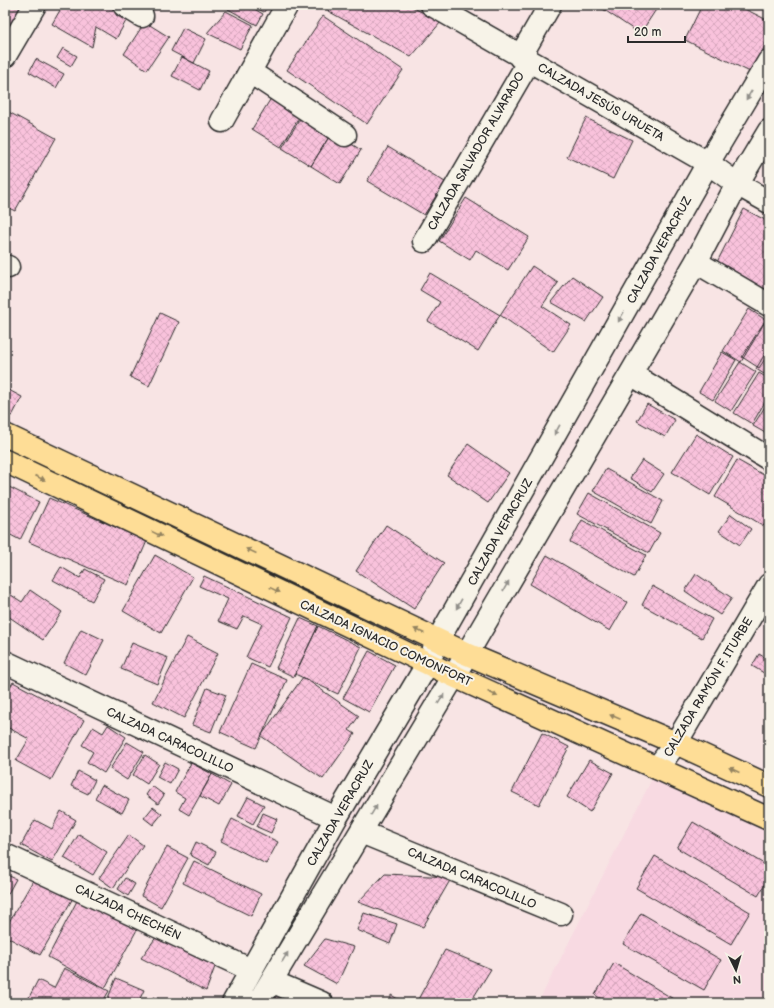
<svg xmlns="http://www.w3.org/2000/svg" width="774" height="1008" viewBox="0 0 774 1008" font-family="'Balsamiq Sans',sans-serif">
<defs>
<pattern id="building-cross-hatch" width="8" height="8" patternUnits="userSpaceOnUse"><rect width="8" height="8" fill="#f9c2dc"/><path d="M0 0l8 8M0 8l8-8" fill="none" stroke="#d6a7bd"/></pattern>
</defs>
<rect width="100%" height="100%" fill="#f8e4e4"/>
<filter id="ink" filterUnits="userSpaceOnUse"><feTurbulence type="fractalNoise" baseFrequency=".025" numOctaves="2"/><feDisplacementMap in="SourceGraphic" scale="8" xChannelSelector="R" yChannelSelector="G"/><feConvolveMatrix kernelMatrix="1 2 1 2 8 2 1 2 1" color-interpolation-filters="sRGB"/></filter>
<g filter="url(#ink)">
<!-- built -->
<path fill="#f8dae2" d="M653,777L769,832V1003H538Z"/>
<!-- building -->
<path fill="url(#building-cross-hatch)" stroke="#2b2b2b" d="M5,5H24L5,40Z
M63,5H113L117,7L116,15L126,21L116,39L96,27L92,47L52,24Z
M230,5H247L263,14L257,25L228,9Z
M250,5H268L264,12Z
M331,5H408L441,22L411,57L328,11Z
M597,5H659L640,34Z
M702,5H737L769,21V37L752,73L685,40Z
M226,11L253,25L240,49L207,33Z
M323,16L403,70L367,124L287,70Z
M145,22L169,37L147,70L124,54Z
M183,28L206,39L194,63L171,51Z
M63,48L77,56L71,66L57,58Z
M182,57L209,71L200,90L172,76Z
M36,59L64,74L56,88L29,72Z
M273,95L302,113L281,147L252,129Z
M5,110L56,138L15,211L5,206Z
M303,114L332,132L311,166L282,148Z
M586,118L632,140L613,179L567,157Z
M332,132L361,150L340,184L311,166Z
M388,147L445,182L424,215L367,181Z
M466,198L529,237L508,270L476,250L470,260L439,241Z
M744,209L769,222V291L716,264Z
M532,266L558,283L542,306L571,325L553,352L500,315Z
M430,273L500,315L478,351L428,321L440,302L420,290Z
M572,276L603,297L586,322L551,302Z
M749,309L766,320L741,362L723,351Z
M160,313L179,322L149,386L130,377Z
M768,316L769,317V353L759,368L742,357Z
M769,347V377L756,369Z
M722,352L736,360L713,400L699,392Z
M740,362L756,372L731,411L715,401Z
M759,373L769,379V395L752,424L734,413Z
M5,388L22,397L12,416L5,412Z
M769,400V430L767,434L753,426Z
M647,404L675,420L665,437L637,421Z
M696,434L733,457L710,495L672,472Z
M468,444L509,473L488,503L447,475Z
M642,460L664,474L652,492L630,478Z
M737,460L769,478V518L764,526L715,497Z
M606,469L663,501L651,524L593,491Z
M7,486L39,502L20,540L5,532V489Z
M589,493L660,533L649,553L577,514Z
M49,498L147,541L128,585L29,542Z
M731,514L751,529L740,545L719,531Z
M582,520L646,555L634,577L570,542Z
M386,525L444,563L414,609L356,571Z
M155,555L193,577L161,633L123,611Z
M547,555L627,602L610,631L530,584Z
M61,567L80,578L85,569L104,579L92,601L53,580Z
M696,574L732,598L720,615L685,591Z
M204,576L292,617L268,667L246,657L262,624L244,616L237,629L218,621L228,599L199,586Z
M652,586L712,619L702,638L642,605Z
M30,590L62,612L43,640L5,614V591L22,602Z
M300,618L318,626L294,677L276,668Z
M318,626L361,647L338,694L295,674Z
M81,629L104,640L86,675L64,663Z
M187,637L218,653L184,718L153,702Z
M132,643L168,658L157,684L121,669Z
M369,651L395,665L369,712L343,698Z
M759,654L769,660V676L752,666Z
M251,664L287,680L256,748L220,732Z
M303,677L359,716L349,730L355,734L323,779L261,736Z
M13,682L84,720L51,780L16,761L29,739L5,726V696Z
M207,688L226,695L211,732L192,725Z
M108,725L126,737L104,773L87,762L93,752L82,745L93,727L103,733Z
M542,733L569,747L539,805L512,792Z
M127,742L144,752L127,780L110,769Z
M145,755L159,764L147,784L133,775Z
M589,760L613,773L590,812L567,797Z
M165,762L178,769L170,784L157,777Z
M191,763L212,774L189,815L179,809L185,798L175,792Z
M78,771L95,780L88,794L71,786Z
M212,774L231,785L219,806L200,796Z
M102,785L129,800L122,813L95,798Z
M152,786L164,795L158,804L146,795Z
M248,797L264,805L253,824L238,816Z
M153,807L162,814L153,825L144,818Z
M61,811L76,820L52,862L21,845L35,820L52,829Z
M263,813L277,819L271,833L257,827Z
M232,819L278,842L266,864L221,841Z
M693,822L769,867V878L758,896L677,848Z
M79,834L107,852L93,875L64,858Z
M129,835L143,845L113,888L99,878Z
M196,842L216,852L209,865L190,855Z
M167,847L188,858L161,907L141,896Z
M655,856L750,912L731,944L636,888Z
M194,861L261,894L251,916L183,883Z
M5,874L16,879L5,899Z
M385,874L452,877L423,927L358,902Z
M35,877L73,898L40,955L5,936V929Z
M125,878L135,884L128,896L118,889Z
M79,897L139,926L105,988L48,957Z
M364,913L397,924L390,944L357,930Z
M641,913L721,960L704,990L623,944Z
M157,936L216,964L206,991L141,958Z
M325,939L354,947L337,984L304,966Z
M445,950L491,969L470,1003H416Z
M614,963L680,1003H608L595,995Z
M64,968L109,991L102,1003H26L38,980L54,988Z
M116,978L144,990L138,1003H106Z
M279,985L314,1003H270Z
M391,995L405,1003H391Z
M153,997L168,1003H151Z"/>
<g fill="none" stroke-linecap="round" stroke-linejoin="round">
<!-- minor casing -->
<g stroke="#2b2b2b" stroke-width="25">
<path id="minor" d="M124,5L142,16
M432,5L708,163L737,184L769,202
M5,56L35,5
M520,57L550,5
M250,72L345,135
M222,121L287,5
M424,241L529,61
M696,262L769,305
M5,266L8,267
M631,374L769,459
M5,662L336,818
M657,768L676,743L769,585
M361,832L561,914
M5,855L251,970
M271,981L322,1003
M233,1003L336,818L428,663L438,640L708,163L769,61
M258,1003L454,676L696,262L737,184L769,131"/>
</g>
<!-- major casing -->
<g stroke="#2b2b2b" stroke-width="25">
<path id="major" d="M5,435L467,654L676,743L769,786
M5,461L454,676L769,819"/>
</g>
<!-- minor -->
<use href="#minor" stroke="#f7f3e8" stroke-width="22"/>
<!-- major -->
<use href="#major" stroke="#fedd96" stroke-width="22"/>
</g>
<!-- one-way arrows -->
<defs><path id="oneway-solid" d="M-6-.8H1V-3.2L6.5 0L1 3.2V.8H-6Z"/></defs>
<g fill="#918f8a">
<use href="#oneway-solid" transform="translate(749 95) rotate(121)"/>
<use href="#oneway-solid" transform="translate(621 317) rotate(119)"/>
<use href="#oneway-solid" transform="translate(557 430) rotate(119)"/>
<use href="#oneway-solid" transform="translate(506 586) rotate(-60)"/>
<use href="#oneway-solid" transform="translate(459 604) rotate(119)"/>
<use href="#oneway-solid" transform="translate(441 699) rotate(-59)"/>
<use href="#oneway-solid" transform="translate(374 810) rotate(-59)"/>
<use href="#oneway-solid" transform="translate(285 957) rotate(-59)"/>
</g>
<g fill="#948460">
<use href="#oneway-solid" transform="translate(40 478) rotate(26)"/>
<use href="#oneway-solid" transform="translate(157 534) rotate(26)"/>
<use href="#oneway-solid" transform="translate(251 551) rotate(-155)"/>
<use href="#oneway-solid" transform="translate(275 590) rotate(26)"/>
<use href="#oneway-solid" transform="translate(419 631) rotate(-155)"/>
<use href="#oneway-solid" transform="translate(493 694) rotate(24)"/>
<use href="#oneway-solid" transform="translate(615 717) rotate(-157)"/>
<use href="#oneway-solid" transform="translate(734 770) rotate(-155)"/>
</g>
</g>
<g text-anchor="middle" stroke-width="4" stroke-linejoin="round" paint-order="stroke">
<!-- street labels -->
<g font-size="12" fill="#2b2b2b" stroke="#f7f3e8">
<text transform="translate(601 102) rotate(30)" y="4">CALZADA JESÚS URUETA</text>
<text transform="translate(476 151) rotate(-60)" y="4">CALZADA SALVADOR ALVARADO</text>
<text transform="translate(659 250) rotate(-61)" y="4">CALZADA VERACRUZ</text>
<text transform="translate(500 532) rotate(-61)" y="4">CALZADA VERACRUZ</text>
<text transform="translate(386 643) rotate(25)" y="4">CALZADA IGNACIO COMONFORT</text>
<text transform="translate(708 687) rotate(-59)" y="4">CALZADA RAMÓN F. ITURBE</text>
<text transform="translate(170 740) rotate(25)" y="4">CALZADA CARACOLILLO</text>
<text transform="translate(340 813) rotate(-60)" y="4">CALZADA VERACRUZ</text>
<text transform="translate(472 878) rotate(23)" y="4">CALZADA CARACOLILLO</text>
<text transform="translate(128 912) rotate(25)" y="4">CALZADA CHECHÉN</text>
</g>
</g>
<!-- margin -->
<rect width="774" height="1008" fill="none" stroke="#f7f3e8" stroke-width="20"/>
<rect x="10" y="10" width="754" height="988" fill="none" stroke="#2b2b2b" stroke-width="1.5" filter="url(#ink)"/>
<!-- north arrow -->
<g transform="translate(736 970) rotate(175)" stroke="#f7f3e8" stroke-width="3" paint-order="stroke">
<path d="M0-3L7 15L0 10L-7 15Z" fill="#2b2b2b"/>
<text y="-6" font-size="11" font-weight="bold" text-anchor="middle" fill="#2b2b2b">N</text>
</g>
<!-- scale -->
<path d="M628 36v6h57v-6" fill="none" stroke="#2b2b2b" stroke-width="2"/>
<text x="634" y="36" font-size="12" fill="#2b2b2b" stroke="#f7f3e8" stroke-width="3" paint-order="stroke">20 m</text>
</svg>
